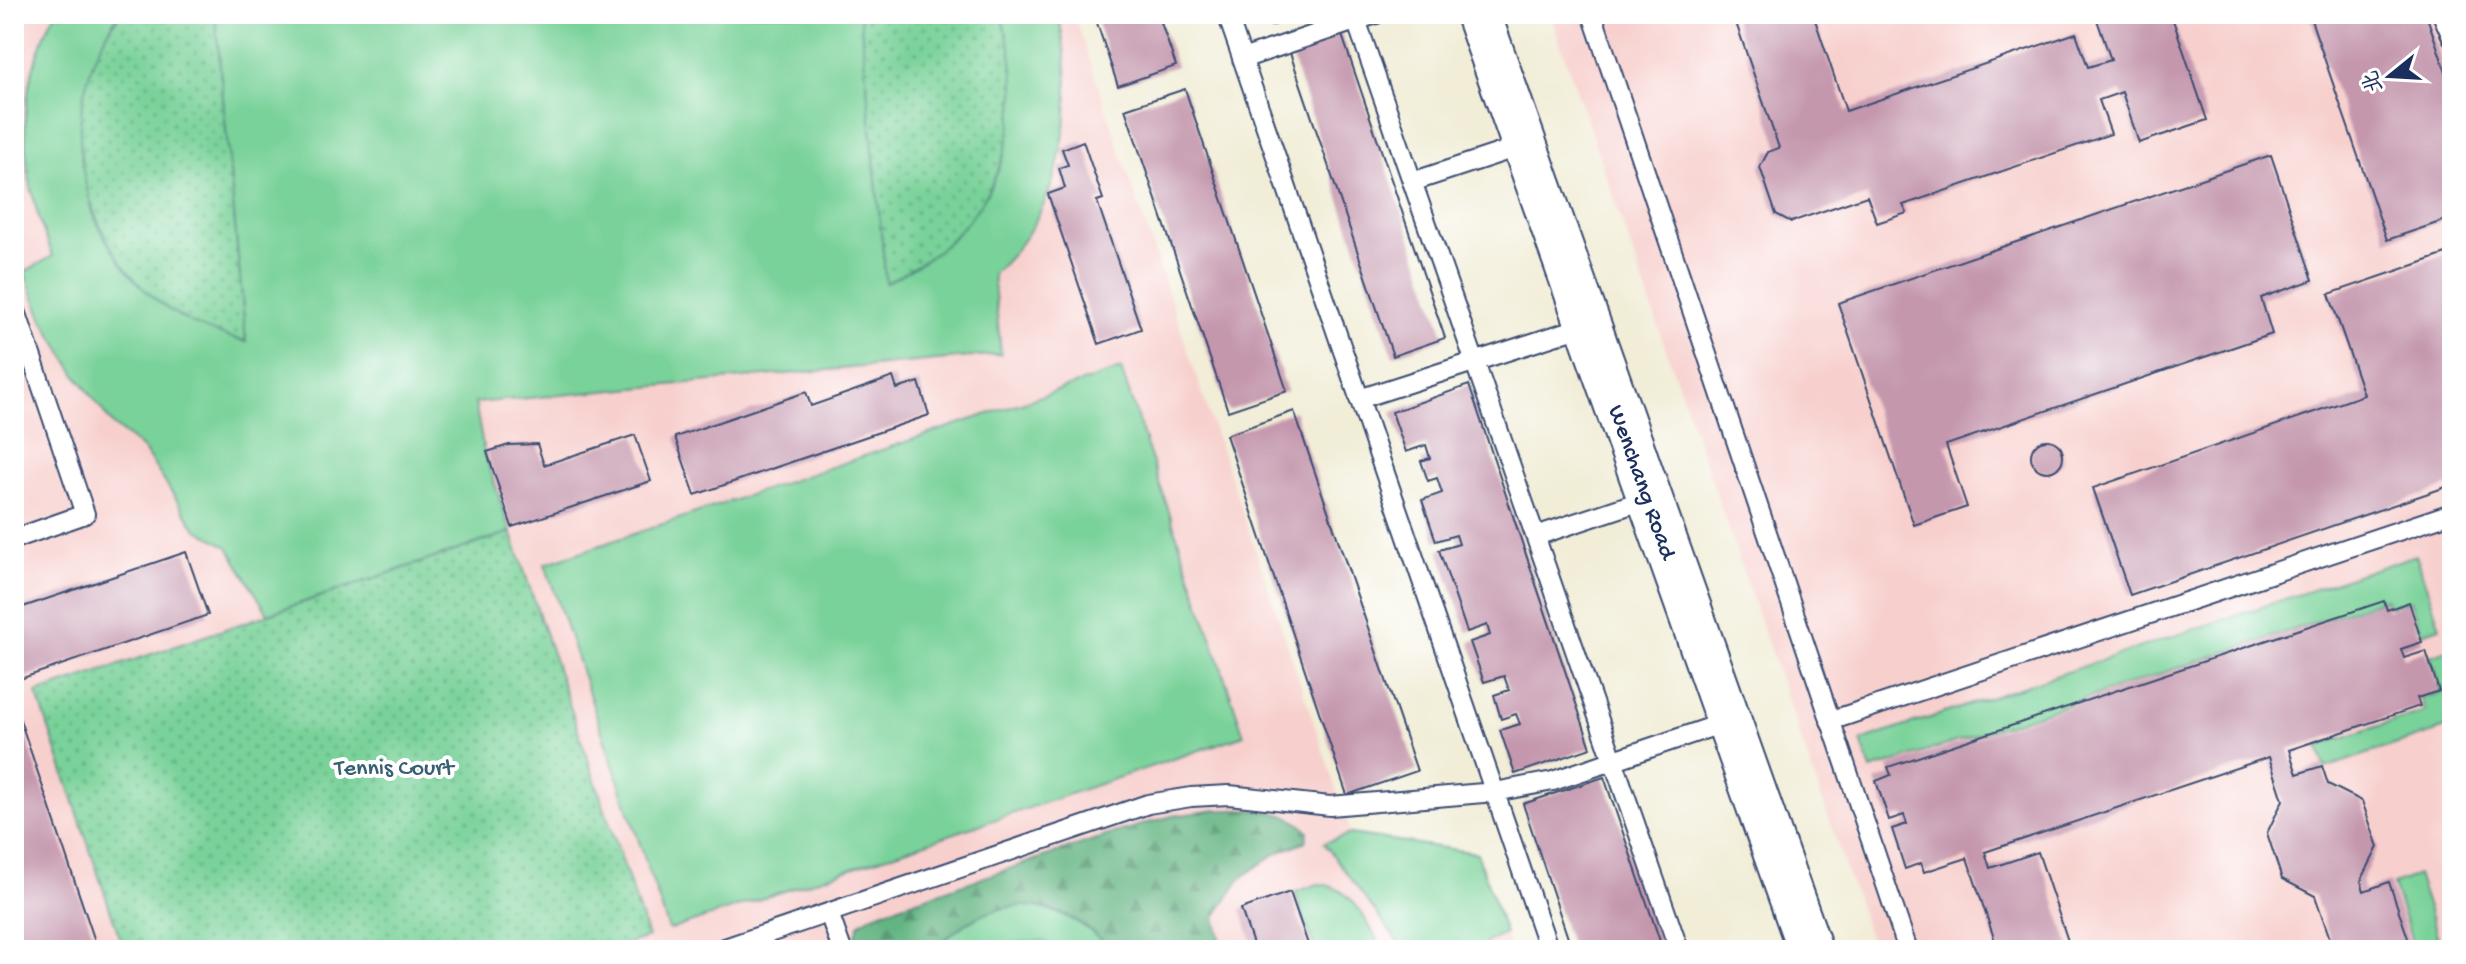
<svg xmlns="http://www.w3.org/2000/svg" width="2466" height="964" viewBox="0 0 2466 964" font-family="'Gochi Hand','LXGW WenKai TC',sans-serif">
<defs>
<pattern id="forest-firs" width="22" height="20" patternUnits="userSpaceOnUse" patternTransform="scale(2)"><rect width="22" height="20" fill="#62b481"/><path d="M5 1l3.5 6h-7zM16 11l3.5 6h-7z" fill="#50936d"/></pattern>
<pattern id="park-dots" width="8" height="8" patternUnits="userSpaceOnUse" patternTransform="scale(2)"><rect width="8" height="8" fill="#79d299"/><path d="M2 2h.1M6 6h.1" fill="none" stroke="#62ab80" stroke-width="1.8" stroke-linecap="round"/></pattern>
</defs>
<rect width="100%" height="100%" fill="#fff"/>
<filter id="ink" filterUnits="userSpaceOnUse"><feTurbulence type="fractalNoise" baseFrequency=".0125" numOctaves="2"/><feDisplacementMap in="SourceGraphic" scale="16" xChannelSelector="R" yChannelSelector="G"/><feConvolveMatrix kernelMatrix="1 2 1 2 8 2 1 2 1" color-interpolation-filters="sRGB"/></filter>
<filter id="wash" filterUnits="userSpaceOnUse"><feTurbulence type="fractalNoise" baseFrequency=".006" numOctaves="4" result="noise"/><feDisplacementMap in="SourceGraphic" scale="32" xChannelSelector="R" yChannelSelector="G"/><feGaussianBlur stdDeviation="1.8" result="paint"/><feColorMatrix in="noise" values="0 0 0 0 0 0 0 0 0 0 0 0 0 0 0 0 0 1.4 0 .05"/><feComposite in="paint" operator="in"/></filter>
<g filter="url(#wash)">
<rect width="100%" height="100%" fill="#f1edd7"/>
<!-- built -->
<path fill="#f7d0ce" d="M14,14H1074L1351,833L1477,853L1511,950H14Z
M1550,14H2452V950H1874Z"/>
<!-- grass -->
<path fill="#79d299" stroke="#4a807c" stroke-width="2" d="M55,14H120L113,22C108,63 103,104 97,144C95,162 90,181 90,199C90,211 100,228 106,239C140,295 183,325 246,341L215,14H860L886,282C966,242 1014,178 1012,87C1012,61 1009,38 1000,14H1058C1079,104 1065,209 993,274L1001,354L475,403L484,452L511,532L268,614L228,547L196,529L143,449L114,426L76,375L43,320L24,272L53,256C19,176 12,93 55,14Z
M1121,369L1244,735L669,930L545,564Z
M2416,555L2440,627L2422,633L2411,600L2389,607L2385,599L1871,770L1861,741Z
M2448,650L2452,662V726L2325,768L2318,746L2425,711L2421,699L2442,692L2430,656Z
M1351,834L1477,853L1505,933L1487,942L1483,950H1404L1324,843Z
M2417,875L2442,950H2415L2393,884Z
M1318,884C1354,886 1365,921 1383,950H1315L1295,892Z
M1026,905C1061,911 1086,922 1110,950H1063L1043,941L989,945L982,950H935C964,919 984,909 1026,905Z"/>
<!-- forest -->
<path fill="url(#forest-firs)" stroke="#3e7270" stroke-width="2" d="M1216,810C1248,810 1285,806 1308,831L1306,841L1275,854L1241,878L1215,917L1223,950H1110C1059,890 987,893 935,950H861L856,935L859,924L873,915L1117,832L1172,816Z"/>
<!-- park -->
<path fill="url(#park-dots)" stroke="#4a807c" stroke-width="2" d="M120,14H215L246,342C226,336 206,331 188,321C80,264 45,111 120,14Z
M860,14H1000C1028,85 1013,172 961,229C940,253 914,268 886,283Z
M511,532L648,937L609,950H124L37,693Z"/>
<g id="blocks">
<!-- building -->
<path fill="#c497ad" d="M1094,14H1158L1176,66L1118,86Z
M1267,14H1305V15L1271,26Z
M1733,14H1813L1846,111L2076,33L2088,67L2111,60L2095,14H2171L2207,120L2139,143L2122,92L2099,100L2111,134L1903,205L1907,213L1877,223L1867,196L1791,222L1776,214L1760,167L1768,152L1779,148Z
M2309,14H2426L2452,90V218L2387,240Z
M1341,32L1445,338L1393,356L1289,50Z
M1185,89L1287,391L1228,411L1125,109Z
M1083,141L1103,199L1097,201L1141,329L1099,344L1048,194L1065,188L1059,168L1068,165L1062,149Z
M2271,155L2313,280L2261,298L2272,334L1946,445L1967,507L1914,525L1838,303Z
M2452,252V485L2130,595L2093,488L2364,395L2329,294Z
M893,377L897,389L919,382L929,415L695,495L675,437L806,392L811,406Z
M1469,385L1591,748L1515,774L1500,730L1520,724L1516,714L1501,719L1494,695L1509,690L1504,676L1484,682L1470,642L1490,635L1487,625L1467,632L1439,550L1459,544L1456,535L1436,541L1422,500L1442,493L1437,478L1428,481L1421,461L1430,458L1426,445L1406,452L1392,412Z
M1294,411L1417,771L1347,795L1226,435Z
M635,435L651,481L512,527L487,452L509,445L537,444L544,465Z
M2031 456a16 16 0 1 1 32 0a16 16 0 1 1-32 0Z
M186,552L208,615L17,680L14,671V610Z
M2384,601L2387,610L2409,602L2422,642L2401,649L2404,658L2426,651L2439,691L2417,698L2420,706L2289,750L2297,774L2322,766L2328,784L2362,801L2378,847L2361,881L2364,891L2389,882L2412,950H2334L2315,896L2282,879L2267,833L2283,800L2269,757L1985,852L1990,868L2038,852L2071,950H1998L1967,858L1924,872L1921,863L1905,869L1892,829L1907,824L1904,815L1889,820L1876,781L1891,775L1888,767Z
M18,714L98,950H14V715Z
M1604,777L1663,950H1572L1523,804Z
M1290,892L1310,950H1255L1241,909Z"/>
</g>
</g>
<g filter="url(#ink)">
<use href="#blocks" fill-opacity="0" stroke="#3b4c70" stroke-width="2"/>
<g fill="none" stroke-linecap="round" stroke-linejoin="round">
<!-- service casing -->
<g stroke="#3b4c70" stroke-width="22">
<path id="service" d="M1227,14L1549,950
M1354,14L1679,950
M1592,14L1908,950
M2442,14L2452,37
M1242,59L1376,14
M1412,182L1524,145
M14,305L85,514L14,539
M1359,399L1588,325
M1536,536L1650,498
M1830,721L2452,513
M829,913L842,950
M719,950L1148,804L1191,797L1229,795L1330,806L1495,792L1553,781L1729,721"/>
</g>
<!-- tertiary casing -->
<g stroke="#3b4c70" stroke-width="48">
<g id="tertiary">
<path id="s1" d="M1478,14L1810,950"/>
</g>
</g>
<!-- service -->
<use href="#service" stroke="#fff" stroke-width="18"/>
<!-- tertiary -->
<use href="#tertiary" stroke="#fff" stroke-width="44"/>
</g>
</g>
<g text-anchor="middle" stroke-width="8" stroke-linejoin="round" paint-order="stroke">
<!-- street labels -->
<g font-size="24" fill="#1b2f5e" stroke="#fff">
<text dy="8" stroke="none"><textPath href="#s1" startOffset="496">Wenchang Road</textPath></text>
</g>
<!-- park labels -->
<g font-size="24" fill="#376070" stroke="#fff">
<text x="394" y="774">Tennis Court</text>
</g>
</g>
<!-- margin -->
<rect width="2466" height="964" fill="none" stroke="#fff" stroke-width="48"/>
<!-- north arrow -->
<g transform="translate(2390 76) rotate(252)" stroke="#ffffff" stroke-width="6" paint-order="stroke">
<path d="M0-6L14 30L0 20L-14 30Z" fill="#1b2f5e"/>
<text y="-12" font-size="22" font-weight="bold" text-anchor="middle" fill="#1b2f5e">北</text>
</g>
</svg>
